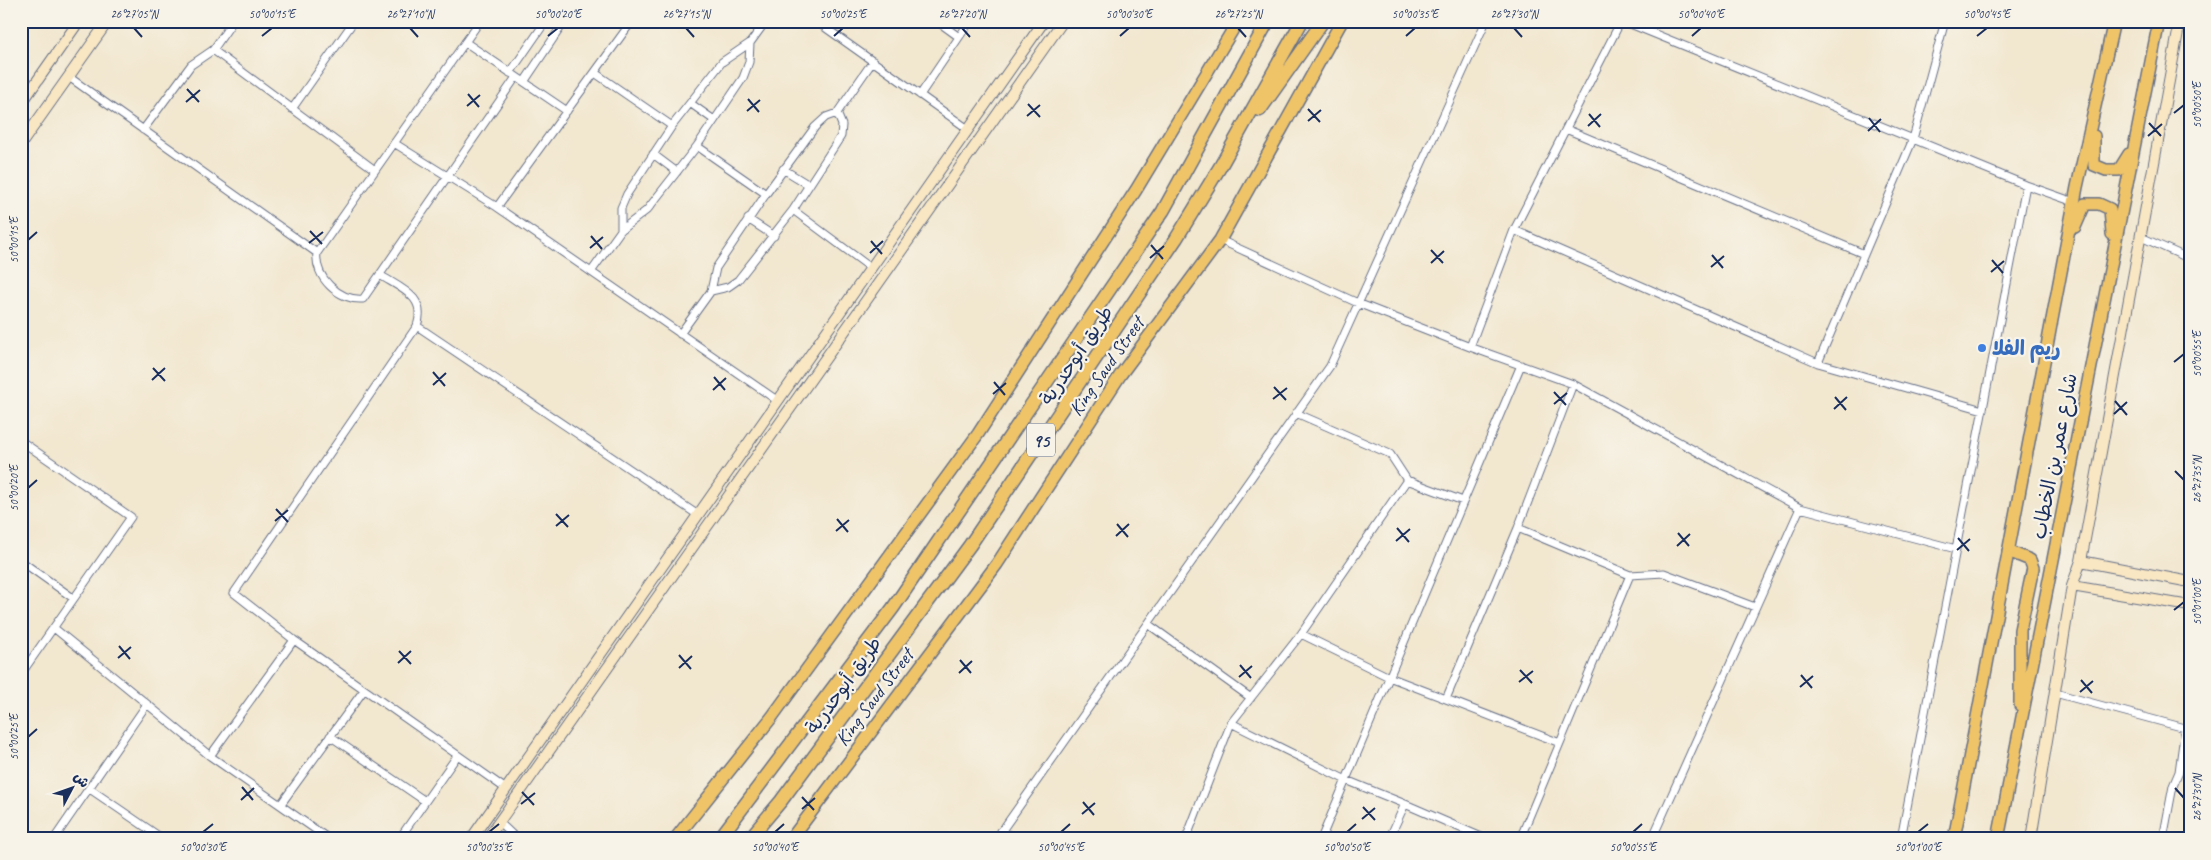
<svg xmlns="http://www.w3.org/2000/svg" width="2211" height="860" viewBox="0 0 2211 860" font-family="Caveat,'Playpen Sans Arabic',sans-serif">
<rect width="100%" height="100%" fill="#f7f3e8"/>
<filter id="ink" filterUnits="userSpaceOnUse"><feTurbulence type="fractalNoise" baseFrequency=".02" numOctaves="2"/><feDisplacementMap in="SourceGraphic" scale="10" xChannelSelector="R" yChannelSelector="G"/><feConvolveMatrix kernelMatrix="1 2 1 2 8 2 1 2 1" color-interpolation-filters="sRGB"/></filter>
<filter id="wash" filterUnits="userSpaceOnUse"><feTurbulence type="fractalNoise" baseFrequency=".0096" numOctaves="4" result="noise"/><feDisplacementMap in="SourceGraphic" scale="20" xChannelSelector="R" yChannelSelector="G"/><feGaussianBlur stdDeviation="1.12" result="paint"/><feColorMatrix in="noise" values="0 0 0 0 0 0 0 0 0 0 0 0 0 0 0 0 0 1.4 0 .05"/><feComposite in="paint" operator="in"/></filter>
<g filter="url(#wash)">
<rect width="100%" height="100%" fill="#f2e7cf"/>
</g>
<g filter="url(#ink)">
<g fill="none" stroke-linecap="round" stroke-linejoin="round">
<!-- street casing -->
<g stroke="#666f86" stroke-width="9">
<path id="street" d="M233,21L213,50L375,170
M632,21L497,207L778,401
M816,21L968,129
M937,21L959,37
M1623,21L2026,185L2074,202
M829,30L835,21
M465,42L567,111
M510,73L546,21
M595,73L672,126
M69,77L317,253L480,21
M524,82L565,21
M920,95L970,21
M690,103L714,120
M292,109L354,21
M1566,129L1864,254
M143,130L191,65L213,50
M394,143L497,207
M697,146L766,194
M653,154L677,172
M783,169L809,185
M793,210L871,268
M748,219L774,236
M621,230V208L627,194L672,126L722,62L750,43
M1514,230L1818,363L1983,410
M2141,237L2190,259
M1220,240L1360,304L1470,347L1573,384L1800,508L1652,839
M317,253C314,277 339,301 363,299L516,77
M591,272L621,230L647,210L697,146L743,78L749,62L750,43L766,21
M380,275C402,289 427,297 417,326
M711,291L716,268L766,194L815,127L826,117L837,113
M680,334L711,291L728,287L738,280L793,210L841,136L842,125L837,113L873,61
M1470,347L1514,230L1621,21
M1818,363L1913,139L1945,21
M1296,413L1390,454L1407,480
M21,441L131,517L21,674
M1800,508L1956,549L1901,839
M1956,549L2026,185
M21,561L73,598
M1630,575L1664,573L1755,607
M1148,624L1251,698
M54,628L147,704
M1301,634L1389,677L1560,743
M2055,693L2185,728L2179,772L2173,786L2163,839
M1446,699L1518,528
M1231,723L1346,780L1405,804L1389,839
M330,736L425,801
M210,756L294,640
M90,789L163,839
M506,789L294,640L234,593L417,326L698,515
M281,804L364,690
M1405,804L1486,839
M499,822L517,839
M1001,831L1018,839
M54,839L147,704L210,756L329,839
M399,839L457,756
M996,839L1330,366L1486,21
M1186,839L1231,723L1301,634L1407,480L1463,501
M1321,839L1521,365
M1520,839L1630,575L1518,528L1573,384"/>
</g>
<!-- secondary casing -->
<g stroke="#666f86" stroke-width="12">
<path id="secondary" d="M21,104L79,21
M21,144L108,21
M2081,561L2190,582
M2072,586L2190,606
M471,839L1044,21
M487,839L1063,21
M2031,839L2072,586L2081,561L2180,21"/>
</g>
<!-- primary casing -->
<g stroke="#666f86" stroke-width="14">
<path id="primary" d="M2094,136V165L2106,170H2119L2129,154
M2075,227L2085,204H2099L2110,209L2112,234
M2008,551L2030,560L2033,568L2020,630V705
M675,839L772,717L978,434L1136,190L1238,21
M791,839L997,564L1121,374L1220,240L1342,21
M1954,839L2077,187L2114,21
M1998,839L2159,21"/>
</g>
<!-- highway casing -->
<g stroke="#666f86" stroke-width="15">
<path id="highway" d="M1260,110L1323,21
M719,839L893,608L1163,211L1268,21
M749,839L781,801L970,545L1176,239L1220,167L1302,21"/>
</g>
<!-- street -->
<use href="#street" stroke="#fff" stroke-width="7"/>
<!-- secondary -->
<use href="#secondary" stroke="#f9e7c3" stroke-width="10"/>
<!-- primary -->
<use href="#primary" stroke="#efc469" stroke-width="11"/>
<!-- highway -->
<use href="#highway" stroke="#efc469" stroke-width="12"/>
</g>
</g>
<!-- ticks -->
<path fill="none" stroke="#1b2f5e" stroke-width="2" d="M134,28L142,37M410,28L418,37M686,28L694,37M962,28L970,37M1238,28L1246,37M1514,28L1522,37M262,36L272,28M548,36L558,28M834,36L843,28M1120,36L1129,28M1406,36L1415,28M1692,36L1701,28M1977,36L1987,28M187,89L199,102M468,94L479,107M748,99L759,112M186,102L200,90M1028,104L1040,117M467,106L480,95M1308,109L1320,122M747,111L760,100M2174,113L2184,105M1589,114L1600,127M1027,116L1040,105M1869,118L1880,132M1308,121L1321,110M2149,123L2161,136M1588,126L1601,114M1868,131L1881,119M2148,136L2162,124M310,231L322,244M591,236L602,249M28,240L37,232M871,241L882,254M309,243L323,232M1151,245L1163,259M590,248L603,237M1431,250L1443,263M870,253L883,241M1712,255L1723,268M1150,258L1164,246M1992,260L2003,273M1431,263L1444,251M1711,267L1724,256M1991,272L2004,261M2174,362L2184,354M153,368L165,381M433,372L445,386M714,377L725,390M152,380L165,368M994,382L1005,395M433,385L446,373M1274,387L1286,400M713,390L726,378M1554,392L1566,405M993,394L1006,383M1835,397L1846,410M1273,399L1287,388M2115,401L2127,415M1554,404L1567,393M1834,409L1847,397M2114,414L2127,402M2175,471L2184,480M28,488L37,480M276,509L288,522M556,514L568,527M837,519L848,532M275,521L288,510M1117,524L1128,537M556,526L569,515M1397,528L1409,542M836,531L849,520M1678,533L1689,546M1116,536L1129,524M1958,538L1969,551M1396,541L1410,529M1677,546L1690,534M1957,550L1970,539M2174,610L2184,602M119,646L130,659M399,651L411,664M679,655L691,669M118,658L131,647M960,660L971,673M398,663L411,651M1240,665L1251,678M679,668L692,656M1520,670L1532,683M959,673L972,661M1801,675L1812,688M1239,677L1252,666M2081,680L2092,693M1519,682L1533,671M1800,687L1813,676M2080,692L2093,681M28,737L37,729M242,787L253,800M2175,788L2184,798M522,792L534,805M802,797L814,810M241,800L254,788M1083,802L1094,815M521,804L535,793M1363,807L1375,820M802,809L815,798M1082,814L1095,803M1362,819L1375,808M203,832L213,824M489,832L499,824M775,832L784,824M1061,832L1070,824M1347,832L1356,824M1633,832L1642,824M1918,832L1928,824"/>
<!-- markers -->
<circle fill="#3f7fe0" stroke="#f7f3e8" stroke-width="2" cx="1982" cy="348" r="5"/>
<g text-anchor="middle" stroke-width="4.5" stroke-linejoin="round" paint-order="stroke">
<!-- shield labels -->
<rect fill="#f7f3e8" stroke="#5d6a87" stroke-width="1" x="1027" y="423.5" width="28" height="33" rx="4"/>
<g font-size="19" font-weight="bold" fill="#1b2f5e">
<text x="1041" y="447">95</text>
</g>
<!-- shop labels -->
<g font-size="20" font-weight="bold" fill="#366cbe" stroke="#f7f3e8" text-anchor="start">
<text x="1992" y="355">ريم الفلا</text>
</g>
<!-- street labels -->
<g font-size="20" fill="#1b2f5e" stroke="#f7f3e8">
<text transform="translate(1076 355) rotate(-56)" y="7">طريق أبوحدرية</text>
<text transform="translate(1106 366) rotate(-55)" y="7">King Saud Street</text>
<text transform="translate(2054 456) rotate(-79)" y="7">شارع عمر بن الخطاب</text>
<text transform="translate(843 685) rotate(-54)" y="7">طريق أبوحدرية</text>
<text transform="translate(874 697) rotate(-53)" y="7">King Saud Street</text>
</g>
</g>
<!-- margin -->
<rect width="2211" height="860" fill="none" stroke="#f7f3e8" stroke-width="55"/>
<!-- north arrow -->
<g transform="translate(72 788) rotate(49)" stroke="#f7f3e8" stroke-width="4" paint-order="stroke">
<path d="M0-4L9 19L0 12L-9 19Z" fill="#1b2f5e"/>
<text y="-8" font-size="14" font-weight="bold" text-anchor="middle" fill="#1b2f5e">ش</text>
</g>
<rect x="28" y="28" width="2156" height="804" fill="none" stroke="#1b2f5e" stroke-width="2"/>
<g font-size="12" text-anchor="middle" fill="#1b2f5e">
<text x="134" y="18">26°27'05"N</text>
<text x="272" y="18">50°00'15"E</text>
<text x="410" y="18">26°27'10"N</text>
<text x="558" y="18">50°00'20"E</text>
<text x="686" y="18">26°27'15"N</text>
<text x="843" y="18">50°00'25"E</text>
<text x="962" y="18">26°27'20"N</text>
<text x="1129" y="18">50°00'30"E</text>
<text x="1238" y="18">26°27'25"N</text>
<text x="1415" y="18">50°00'35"E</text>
<text x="1514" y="18">26°27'30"N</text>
<text x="1701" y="18">50°00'40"E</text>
<text x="1987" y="18">50°00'45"E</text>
<text transform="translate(2197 105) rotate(-90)" y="4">50°00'50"E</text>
<text transform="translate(14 240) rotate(-90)" y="4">50°00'15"E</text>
<text transform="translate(2197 354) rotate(-90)" y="4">50°00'55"E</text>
<text transform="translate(2197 480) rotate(-90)" y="4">26°27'35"N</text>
<text transform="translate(14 488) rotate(-90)" y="4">50°00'20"E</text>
<text transform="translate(2197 602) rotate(-90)" y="4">50°01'00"E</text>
<text transform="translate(14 737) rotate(-90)" y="4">50°00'25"E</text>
<text transform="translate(2197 798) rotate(-90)" y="4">26°27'30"N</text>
<text x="203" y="851">50°00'30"E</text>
<text x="489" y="851">50°00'35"E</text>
<text x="775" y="851">50°00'40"E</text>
<text x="1061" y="851">50°00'45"E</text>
<text x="1347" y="851">50°00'50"E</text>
<text x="1633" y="851">50°00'55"E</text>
<text x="1918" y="851">50°01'00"E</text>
</g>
</svg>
